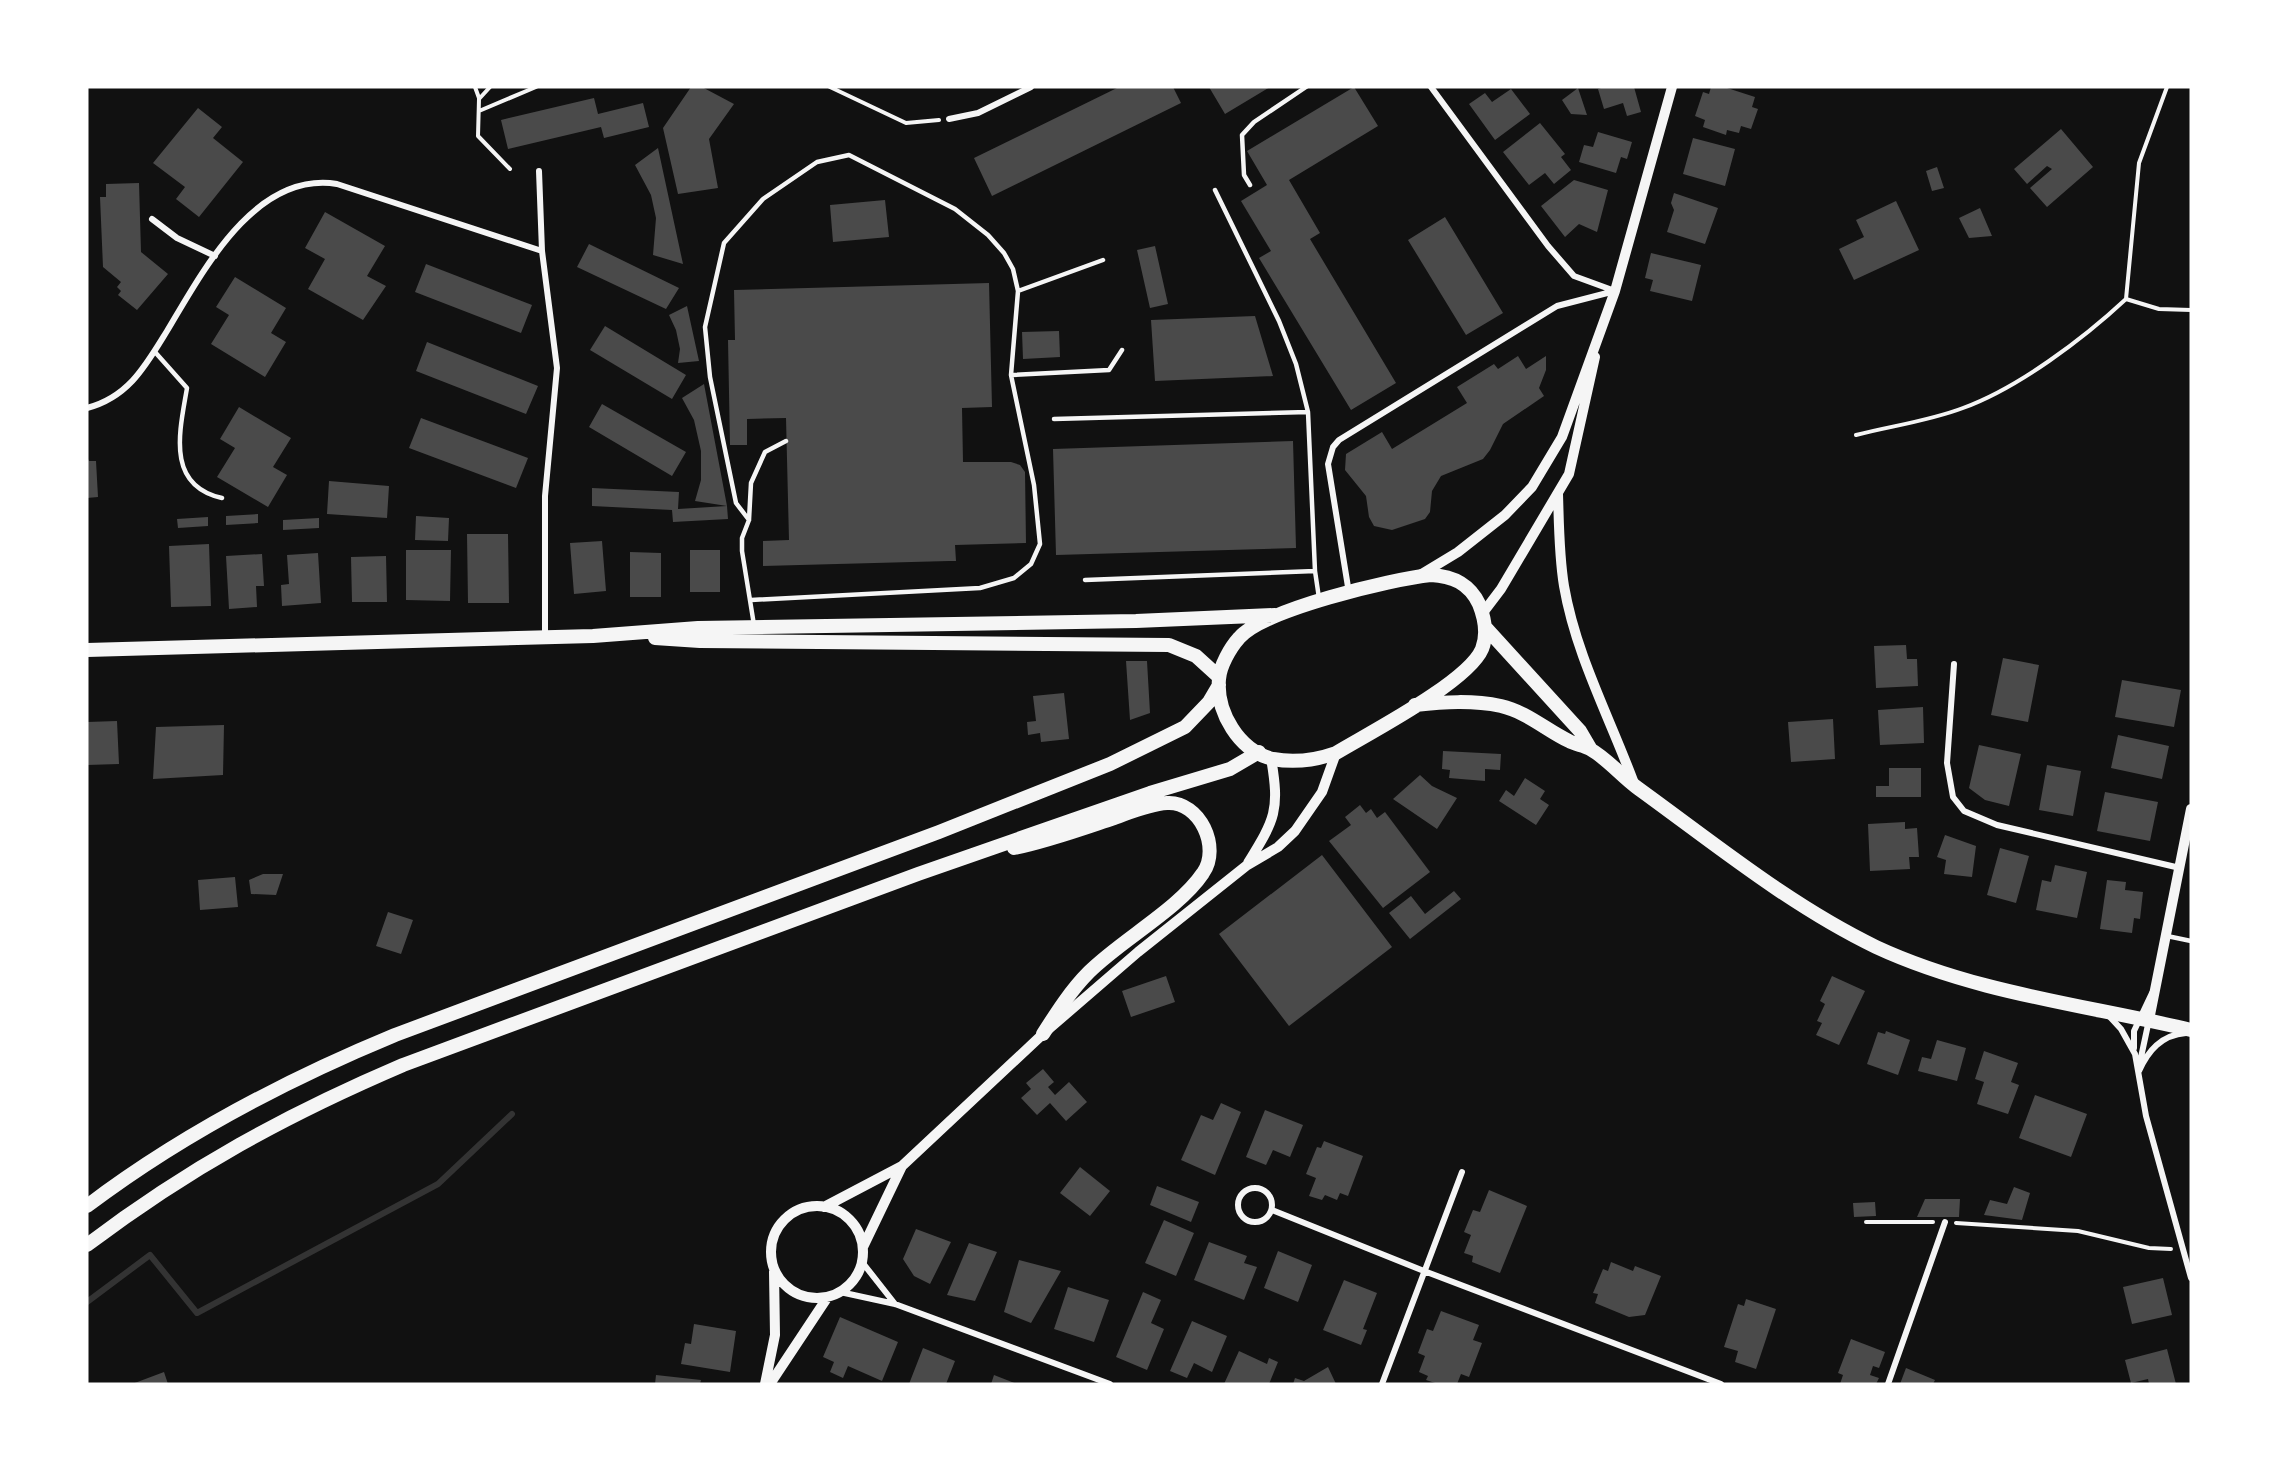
<svg xmlns="http://www.w3.org/2000/svg" width="2278" height="1471" viewBox="0 0 2278 1471" font-family="Ubuntu,sans-serif">
<rect width="100%" height="100%" fill="#111"/>
<g fill="none" stroke-linecap="round" stroke-linejoin="round">
<!-- stream -->
<path stroke="#333" stroke-width="6" d="M87,1302L150,1255L197,1313L438,1184L512,1114"/>
</g>
<!-- building -->
<path fill="#4a4a4a" d="M691,87H702L734,104L709,139L718,188L678,194L663,128Z
M1119,87H1173L1181,103L992,196L974,158Z
M1209,87H1270L1225,114Z
M1354,87L1378,126L1289,180L1320,233L1310,239L1396,383L1351,410L1259,258L1271,251L1241,201L1267,185L1247,151Z
M1604,87H1634L1641,112L1627,116L1623,103L1604,109L1598,89Z
M1711,87H1724L1755,97L1752,107L1758,109L1751,129L1741,126L1739,133L1727,130L1726,135L1703,127L1705,120L1695,116L1703,92L1709,94Z
M1578,88L1587,115L1571,114L1562,100Z
M1511,89L1530,114L1495,140L1469,104L1485,93L1492,102Z
M594,98L598,114L643,103L649,127L604,138L601,127L508,149L501,120Z
M198,108L222,127L213,138L243,162L199,217L176,199L185,187L153,163Z
M1540,123L1565,154L1561,157L1571,170L1554,184L1545,173L1529,185L1503,152Z
M2061,129L2093,167L2047,207L2030,188L2052,169L2047,166L2027,184L2014,169Z
M1598,132L1632,142L1627,159L1621,157L1616,173L1579,162L1584,145L1593,147Z
M1693,138L1735,149L1725,186L1683,174Z
M658,148L683,264L653,255L656,218L651,195L635,165Z
M1937,167L1944,188L1932,191L1926,171Z
M1574,180L1608,190L1597,232L1579,224L1565,237L1541,206Z
M139,183L141,252L168,274L137,310L118,295L121,291L117,287L121,282L103,267L100,197H106V184Z
M1674,193L1718,208L1705,244L1667,232L1674,210L1671,203Z
M885,200L889,237L833,242L830,205Z
M1896,201L1919,250L1854,280L1839,249L1864,237L1856,220Z
M1980,208L1992,236L1969,238L1959,218Z
M325,212L385,246L367,276L386,286L363,320L308,289L325,259L305,248Z
M1445,217L1503,313L1466,335L1408,240Z
M589,244L679,288L666,309L577,267Z
M1155,246L1168,304L1150,308L1137,250Z
M1651,253L1701,265L1692,301L1650,291L1653,280L1645,278Z
M426,264L532,305L521,333L415,292Z
M235,277L286,308L271,333L286,342L265,377L211,344L229,315L216,307Z
M989,283L992,407L962,408L963,462H1011L1020,465L1025,472L1026,543L955,545L956,561H949L763,566V541L789,540L786,418L747,419V445H730L728,340H735L734,290Z
M687,306L699,361L678,363L680,349L676,330L669,315Z
M1255,316L1273,376L1155,381L1151,320Z
M605,326L686,375L672,399L590,350Z
M1059,331L1060,357L1023,359L1022,332Z
M427,342L538,386L526,414L416,371Z
M1518,356L1526,369L1546,356V370L1539,388L1544,396L1503,424L1490,450L1483,459L1441,476L1432,491L1430,512L1425,519L1392,530L1374,526L1369,517L1366,496L1345,470L1346,454L1382,432L1392,449L1467,403L1457,387L1494,364L1498,369Z
M704,384L727,506L695,501L701,480V451L694,420L682,398Z
M602,404L686,452L672,476L589,427Z
M239,407L291,438L273,467L287,475L268,507L217,477L235,448L220,439Z
M421,418L528,458L516,488L409,448Z
M1293,441L1296,548L1056,555L1053,449Z
M87,457L89,461H96L98,497L87,498Z
M329,481L389,486L387,518L327,514Z
M592,488L679,492L678,509L727,506L728,519L673,522L672,510L592,506Z
M258,514V523L226,525V516Z
M416,516L449,518L448,541L415,540Z
M208,517V526L178,528L177,519Z
M319,518V528L283,530V520Z
M467,534H508L509,603H468Z
M602,541L606,591L574,594L570,543Z
M209,544L211,606L171,607L169,546Z
M406,550H451L450,601L406,600Z
M690,550H720V592H690Z
M630,552L661,553V597H630Z
M318,553L321,603L282,606L281,585L289,584L287,555Z
M262,554L264,586H256L257,607L229,609L226,556Z
M386,556L387,602H352L351,557Z
M1906,645L1907,659H1917L1918,686L1876,688L1874,646Z
M2003,658L2039,665L2028,722L1991,715Z
M1126,661H1147L1150,713L1130,720Z
M2122,680L2181,690L2174,727L2115,717Z
M1064,693L1069,739L1041,742L1040,733L1028,735L1027,722L1036,721L1033,696Z
M1923,707L1924,743L1880,745L1878,710Z
M1833,719L1835,759L1791,762L1788,722Z
M117,721L119,764L87,765V722Z
M224,725L223,775L153,779L156,727Z
M2118,735L2169,746L2162,779L2111,768Z
M1979,745L2021,754L2009,806L1985,800L1969,788Z
M1443,751L1501,754L1500,770L1485,769V781L1449,778L1450,770L1442,769Z
M2047,765L2081,771L2073,816L2039,810Z
M1889,768H1921V797H1876V786H1889Z
M1420,775L1432,786L1457,798L1437,829L1393,799Z
M1525,778L1545,791L1540,799L1549,805L1536,825L1499,801L1506,790L1514,796Z
M2105,792L2158,802L2150,841L2097,831Z
M1360,805L1366,813L1371,809L1377,818L1385,812L1430,872L1383,908L1329,841L1351,825L1345,817Z
M1905,822V829L1917,828L1919,857H1909L1910,869L1870,871L1868,824Z
M1945,835L1976,846L1972,877L1944,874L1946,860L1937,857Z
M2000,848L2029,856L2016,903L1987,895Z
M1322,855L1392,947L1289,1026L1219,934Z
M2055,865L2087,872L2077,918L2036,910L2042,880L2051,882Z
M263,874H283L276,895L251,894L249,880Z
M235,877L238,907L200,910L198,880Z
M2107,880L2126,882L2125,890L2143,892L2140,919L2134,918L2132,933L2100,929Z
M1454,891L1461,899L1410,939L1389,913L1411,896L1425,914Z
M388,912L413,920L401,954L376,946Z
M1166,976L1175,1002L1131,1017L1122,991Z
M1832,976L1865,991L1839,1045L1816,1035L1822,1023L1817,1021L1825,1004L1820,1001Z
M1886,1031L1910,1040L1898,1075L1867,1064L1878,1032L1885,1034Z
M1937,1040L1966,1048L1957,1081L1918,1071L1922,1057L1931,1059Z
M1984,1051L2018,1063L2011,1082L2019,1085L2008,1114L1977,1104L1984,1082L1975,1079Z
M1043,1069L1054,1082L1048,1087L1055,1095L1069,1082L1087,1102L1066,1121L1050,1103L1037,1115L1021,1098L1031,1089L1026,1083Z
M2035,1095L2087,1114L2071,1157L2019,1138Z
M1221,1103L1241,1112L1215,1175L1181,1160L1201,1115L1213,1120Z
M1265,1110L1303,1125L1290,1157L1273,1150L1266,1165L1246,1157Z
M1324,1141L1363,1156L1348,1196L1340,1193L1337,1200L1325,1195L1322,1200L1309,1196L1316,1178L1306,1174L1317,1147L1321,1148Z
M1080,1167L1110,1191L1090,1216L1060,1193Z
M1157,1186L1199,1202L1191,1222L1150,1205Z
M2014,1187L2030,1193L2022,1220L1984,1215L1990,1200L2007,1204Z
M1489,1190L1527,1206L1500,1273L1472,1262L1473,1256L1464,1253L1471,1235L1464,1232L1473,1210L1480,1212Z
M1925,1199H1960L1959,1217H1917Z
M1875,1202L1876,1216L1854,1217L1853,1203Z
M1164,1220L1194,1233L1176,1276L1145,1263Z
M916,1229L951,1242L930,1284L914,1276L903,1259Z
M1209,1242L1247,1256L1244,1263L1257,1267L1244,1300L1194,1280Z
M969,1243L997,1252L975,1301L947,1295Z
M1278,1251L1312,1265L1298,1302L1264,1288Z
M1019,1260L1061,1271L1031,1323L1004,1312Z
M1611,1262L1633,1271L1635,1266L1661,1276L1645,1315L1629,1317L1595,1303L1598,1294L1593,1293L1603,1269L1608,1271Z
M2163,1278L2172,1315L2132,1324L2123,1287Z
M1344,1280L1377,1293L1363,1329L1367,1330L1361,1345L1323,1330Z
M1068,1287L1109,1300L1094,1342L1054,1329Z
M1143,1292L1161,1300L1151,1323L1164,1329L1147,1370L1116,1357Z
M1746,1299L1776,1309L1756,1369L1735,1362L1738,1351L1724,1347L1738,1304L1744,1306Z
M1441,1311L1479,1325L1473,1340L1482,1343L1469,1377L1461,1374L1457,1384H1438L1426,1380L1428,1376L1419,1372L1425,1356L1418,1353L1427,1329L1433,1331Z
M840,1317L898,1342L882,1381L848,1366L843,1378L830,1372L834,1362L823,1357Z
M1192,1321L1227,1336L1212,1372L1194,1363L1187,1378L1170,1371Z
M694,1324L736,1331L730,1372L681,1364L685,1343L691,1344Z
M1851,1339L1885,1352L1879,1368L1873,1366L1870,1375L1879,1378L1876,1384H1840L1843,1375L1838,1373Z
M923,1348L955,1361L946,1384H909Z
M2167,1349L2176,1384H2149L2148,1379L2131,1383L2125,1360Z
M1239,1351L1267,1364L1269,1358L1278,1362L1269,1384H1224Z
M1328,1367L1336,1384H1293L1295,1378L1304,1381Z
M1906,1368L1935,1380L1933,1384H1900Z
M164,1372L168,1384H132Z
M656,1375L701,1380L700,1384H655Z
M994,1375L1017,1384H991Z"/>
<g fill="none" stroke-linecap="round" stroke-linejoin="round">
<!-- path -->
<path stroke="#f5f5f5" stroke-width="4" d="M475,87L479,98
M490,87L479,99L478,136L510,169
M830,87L906,123L939,120
M479,111L536,87
M2126,299L2159,309L2191,310
M1856,435C1891,426 1929,421 1963,408C2018,388 2083,339 2126,299L2139,163L2167,87
M1866,1222H1933
M1956,1223L2078,1231L2149,1248L2171,1249"/>
<!-- service -->
<path stroke="#f5f5f5" stroke-width="4.5" d="M1250,185L1244,175L1242,135L1254,122L1306,87
M1018,291L1103,260
M155,352L187,388C180,430 165,485 222,498
M1011,375L1109,370L1122,350
M1054,419L1308,412
M749,520L736,503L710,377L705,327L724,243L763,199L817,162L849,155L955,209L988,235L1004,253L1013,269L1018,291L1011,375L1034,485L1040,544L1031,564L1014,578L980,588L751,600
M1315,571L1319,598
M1085,580L1315,571L1308,412L1296,364L1279,321L1215,190
M754,625L742,551V538L749,520L751,483L765,452L786,441
M2167,936L2191,941"/>
<!-- minor -->
<path stroke="#f5f5f5" stroke-width="6" d="M1431,87L1548,246L1574,276L1615,291
M949,119L978,113L1031,87
M539,171L542,251
M152,219L177,238L215,256
M87,408C129,397 146,365 167,331C203,271 255,171 337,184L542,251L557,368L545,496V637
M1349,593L1328,464L1333,447L1339,440L1557,306L1615,291
M1954,664L1947,763L1953,797L1964,811L1997,825L2180,868
M2109,1016L2121,1029L2135,1054L2146,1116L2191,1278
M2134,1048V1031L2152,993
M2140,1062L2149,1020
M2139,1071C2148,1051 2161,1035 2186,1033
M1238 1205a17 17 0 1 1 34 0a17 17 0 1 1-34 0Z
M1272,1210L1424,1271L1721,1384
M862,1262L895,1304
M840,1292L895,1304L1110,1384
M1382,1384L1462,1172
M1888,1384L1945,1222"/>
<!-- tertiary -->
<path stroke="#f5f5f5" stroke-width="10" d="M1558,494C1559,525 1559,556 1564,586C1576,656 1611,720 1635,786
M1420,575L1458,552L1505,515L1532,487L1562,437L1615,291L1672,87
M1482,614L1501,589L1569,474L1595,357
M1248,863C1275,819 1280,811 1271,758
M2149,1020L2191,809
M771 1252a46 46 0 1 1 92 0a46 46 0 1 1-92 0Z
M824,1207L902,1166L1043,1034L1138,952L1246,866L1278,847L1295,831L1322,792L1336,753
M863,1247L902,1166
M765,1384L775,1335L774,1272
M770,1384L827,1298"/>
<!-- primary -->
<path stroke="#f5f5f5" stroke-width="14" d="M1431,575C1452,576 1469,583 1479,604C1485,619 1488,634 1482,649C1468,682 1369,733 1336,753C1316,760 1294,763 1273,759C1239,751 1216,712 1219,679C1220,666 1230,648 1239,638C1263,610 1391,579 1431,575Z
M1486,628L1580,731L1590,748
M655,638L700,641L1169,645L1196,656L1218,676
M87,650L593,636L698,628L1136,621L1275,615
M1415,705C1444,702 1472,700 1501,706C1527,712 1546,730 1569,741C1576,745 1584,745 1590,749C1608,759 1622,777 1639,789C1715,844 1791,906 1876,947C1975,993 2086,1005 2191,1030
M1014,848C1048,841 1081,829 1114,818C1131,812 1149,804 1167,803C1200,801 1221,848 1203,873C1179,909 1121,940 1089,972C1071,990 1057,1012 1043,1034
M87,1206C181,1135 286,1080 395,1035L939,832L1110,764L1185,727L1209,702L1219,685
M87,1245C189,1168 286,1115 403,1065L918,874L1150,793L1230,769L1259,752"/>
</g>
<!-- border -->
<rect width="2278" height="1471" fill="none" stroke="#ffffff" stroke-width="177"/>
</svg>
